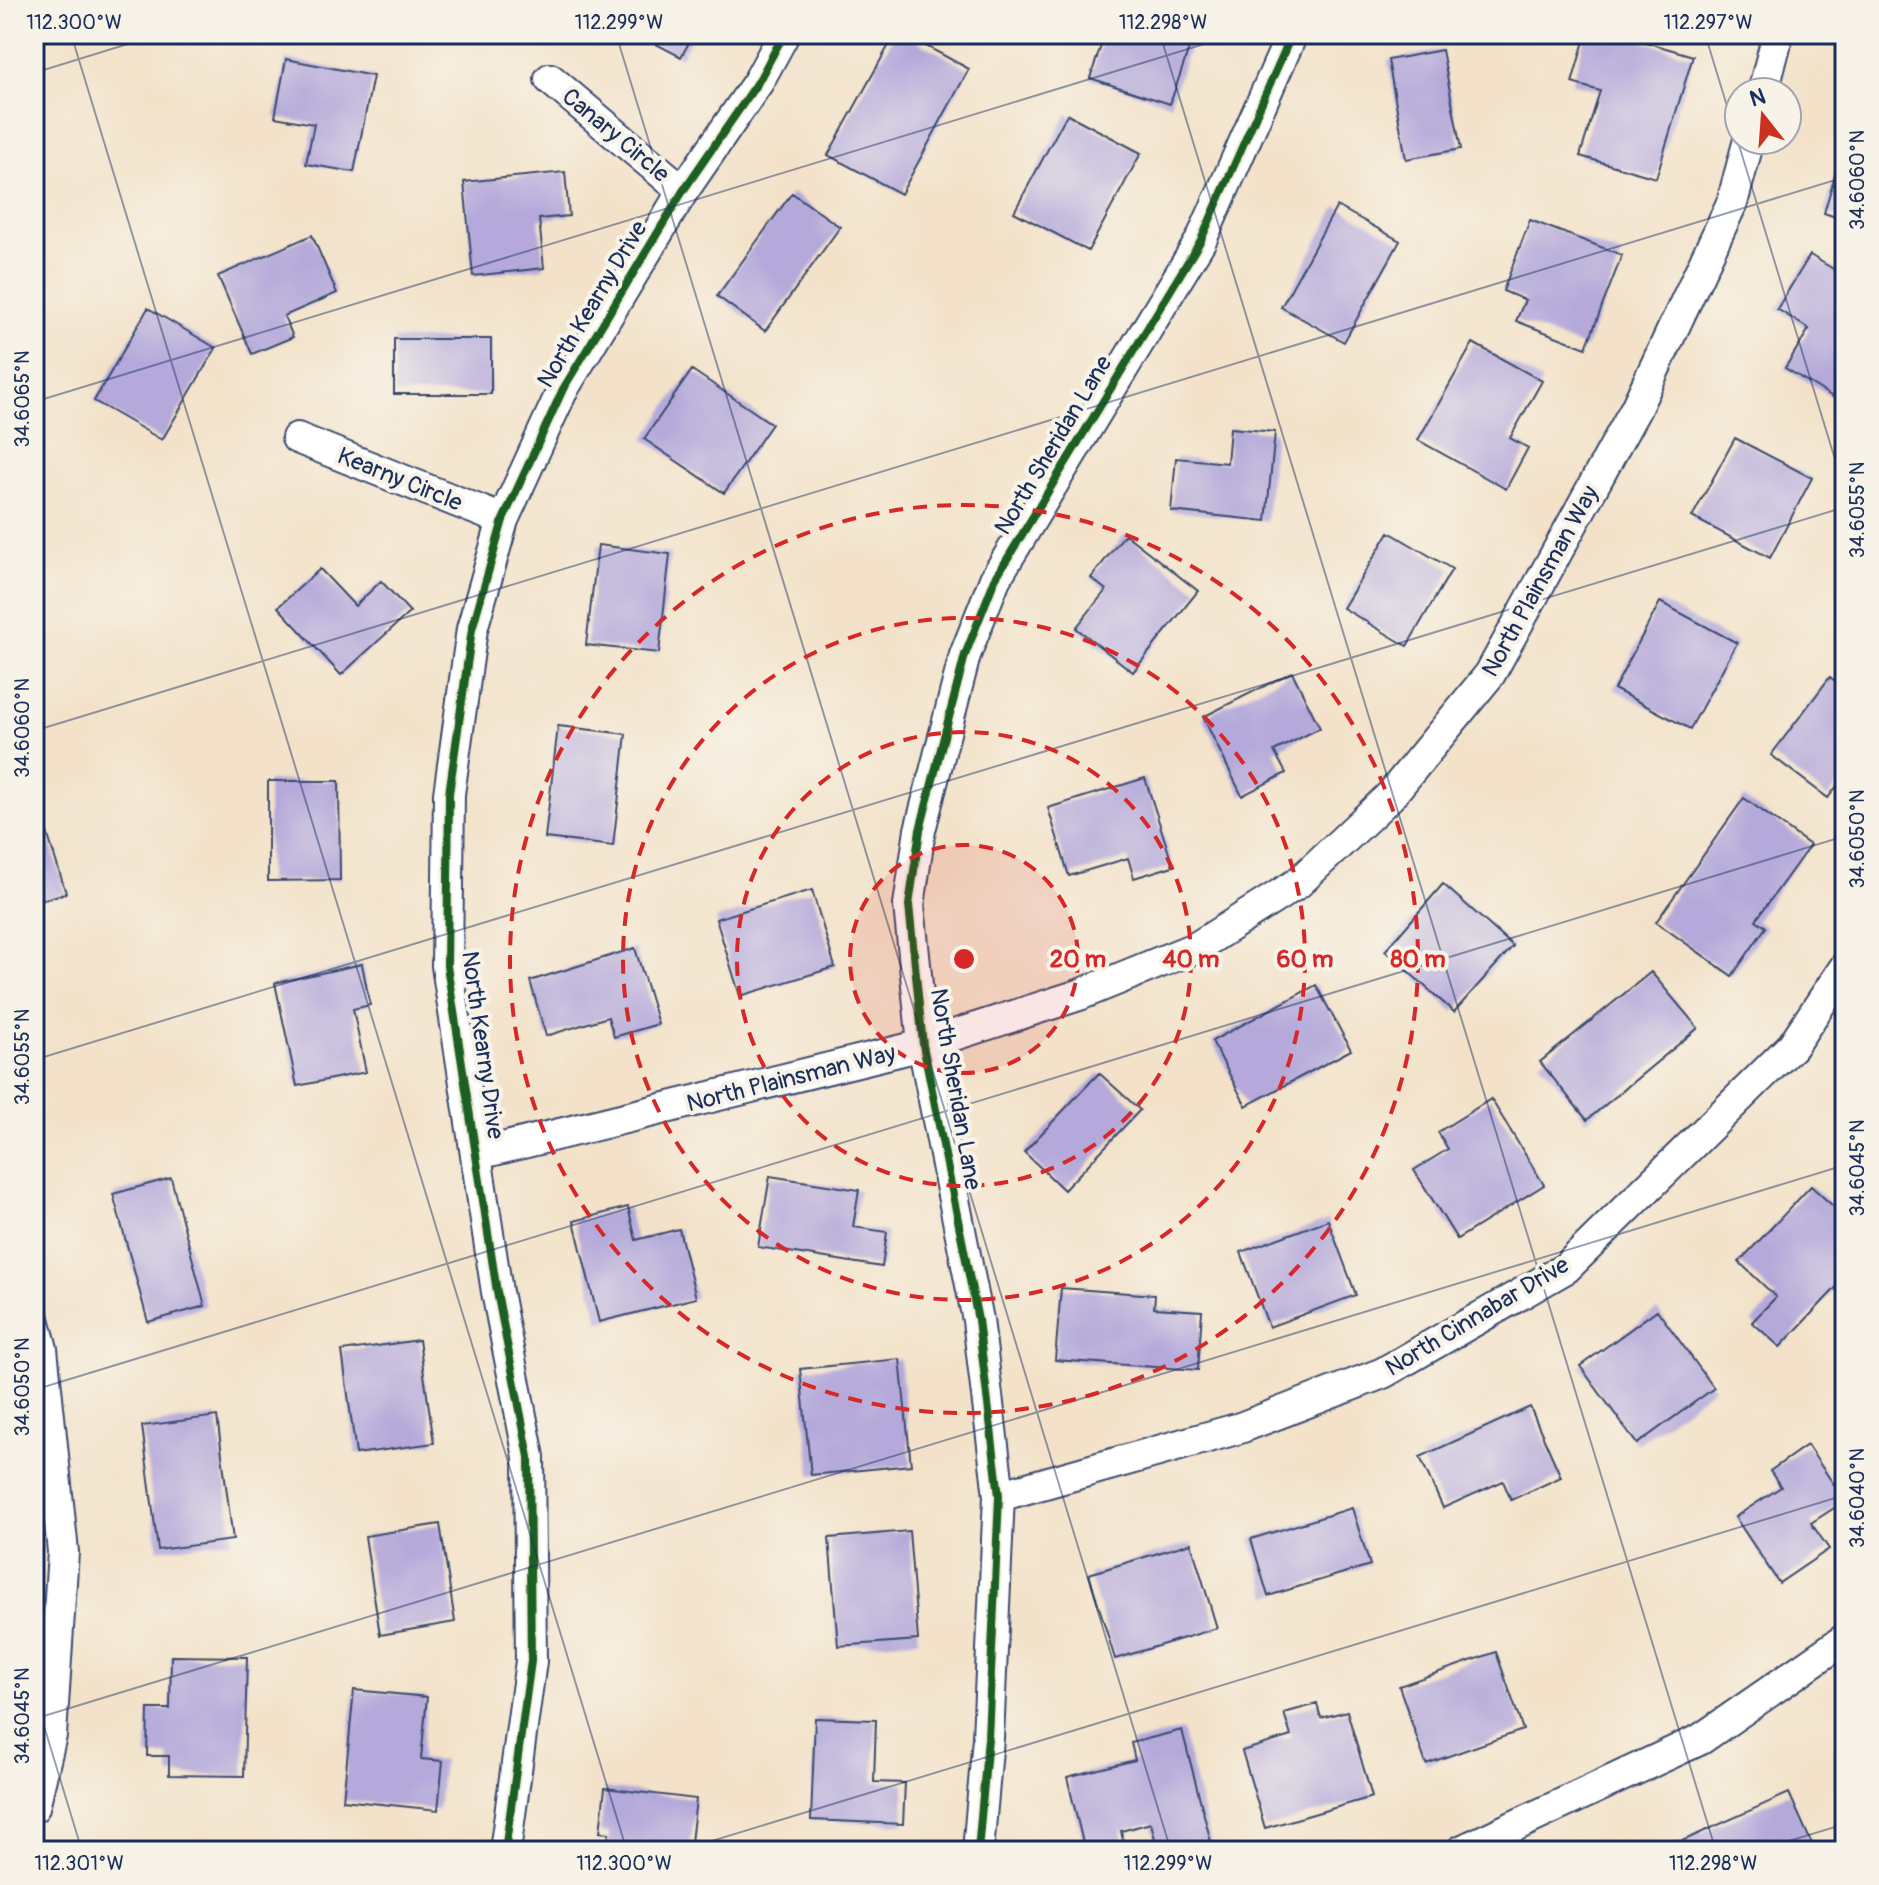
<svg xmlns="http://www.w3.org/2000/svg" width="1879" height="1885" viewBox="0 0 1879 1885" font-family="Pangolin,sans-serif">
<rect width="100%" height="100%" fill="#f7f3e8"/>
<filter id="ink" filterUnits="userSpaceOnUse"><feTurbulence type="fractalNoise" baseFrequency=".0125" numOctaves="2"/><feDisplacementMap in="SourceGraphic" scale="16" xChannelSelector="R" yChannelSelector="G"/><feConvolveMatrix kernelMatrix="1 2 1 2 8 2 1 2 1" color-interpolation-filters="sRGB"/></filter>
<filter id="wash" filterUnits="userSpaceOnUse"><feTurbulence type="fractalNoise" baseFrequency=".006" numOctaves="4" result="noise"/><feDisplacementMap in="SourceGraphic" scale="32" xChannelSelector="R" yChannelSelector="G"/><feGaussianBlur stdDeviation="1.8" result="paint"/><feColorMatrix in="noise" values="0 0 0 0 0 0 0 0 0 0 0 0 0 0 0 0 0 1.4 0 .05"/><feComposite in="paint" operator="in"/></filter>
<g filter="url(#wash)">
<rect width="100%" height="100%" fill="#f3e2c9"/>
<g id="blocks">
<!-- building -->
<path fill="#b4a9da" d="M637,34H694L681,57Z
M895,34H904L969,69L901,194L828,155Z
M1105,34H1194L1170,104L1090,78Z
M1586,34H1618L1693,56L1656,178L1580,156L1600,91L1572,83Z
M1442,50L1461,149L1406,159L1388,60Z
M286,59L373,76L354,172L306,164L314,124L275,117Z
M1067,114L1141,153L1088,251L1014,212Z
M1844,144H1845V220L1824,213Z
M565,172L569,216L539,219L544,268L473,276L464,182Z
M792,193L840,227L765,331L717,296Z
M1337,206L1400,241L1344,342L1281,307Z
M1530,220L1622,255L1586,348L1516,321L1525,300L1503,291Z
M312,235L337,293L284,316L293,337L252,354L218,276Z
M1810,255L1845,276V385L1836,399L1785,368L1809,329L1777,309Z
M148,308L216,348L162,440L94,401Z
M394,339H491V394H394Z
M1473,343L1542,381L1510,438L1528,448L1506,489L1418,440Z
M692,370L772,424L724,493L644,439Z
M1230,428L1275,432L1266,521L1171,511L1176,458L1227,463Z
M1735,438L1812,478L1770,558L1692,517Z
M1389,532L1452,569L1407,646L1343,608Z
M1125,534L1198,591L1133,672L1076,628L1106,590L1091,578Z
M598,545L670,554L659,653L586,645Z
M320,569L355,606L381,581L410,612L341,675L278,607Z
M1660,602L1737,643L1690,729L1614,689Z
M1292,672L1320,728L1274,751L1286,773L1242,796L1203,717Z
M1830,677L1845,689V775L1828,798L1771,755Z
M558,726L626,734L613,846L545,838Z
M1145,778L1173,866L1134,878L1128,858L1069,876L1048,808Z
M268,781H339L340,880L268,881Z
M34,791L66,893L34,902Z
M1744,798L1810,845L1756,920L1766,927L1732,976L1656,922Z
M1443,884L1513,946L1454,1012L1385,951Z
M812,890L835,967L740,996L716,919Z
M635,948L658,1024L614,1037L608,1017L546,1036L530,981Z
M362,964L370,1005L353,1009L366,1072L297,1086L275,983Z
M1651,972L1698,1028L1587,1120L1540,1062Z
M1316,985L1351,1050L1246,1106L1212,1041Z
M1099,1073L1140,1110L1064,1190L1024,1152Z
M1491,1099L1544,1185L1457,1239L1414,1170L1448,1149L1438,1132Z
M770,1176L859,1190L853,1227L887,1232L882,1267L758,1247Z
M171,1178L205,1306L148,1322L113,1194Z
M1811,1186L1845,1217V1278L1780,1347L1752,1322L1776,1297L1739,1262Z
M628,1207L636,1240L679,1229L696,1298L599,1322L574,1221Z
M1328,1220L1356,1295L1269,1327L1241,1252Z
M1061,1288L1155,1295L1154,1308L1202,1311L1198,1370L1055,1360Z
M1657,1310L1714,1388L1637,1444L1580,1366Z
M419,1340L434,1443L356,1454L342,1351Z
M900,1359L911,1465L811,1475L800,1369Z
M1530,1407L1561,1477L1511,1500L1503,1481L1443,1508L1420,1457Z
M217,1416L233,1540L158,1550L142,1426Z
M1807,1445L1845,1501L1811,1523L1829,1549L1779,1583L1735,1517L1781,1487L1770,1471Z
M1352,1508L1370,1565L1268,1596L1251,1539Z
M440,1524L455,1622L380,1635L365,1536Z
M909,1531L918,1640L838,1646L829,1538Z
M1191,1543L1217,1628L1115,1659L1089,1574Z
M1496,1652L1523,1730L1426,1764L1399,1686Z
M171,1656L247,1657L244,1776L169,1775V1756H147L148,1709H170Z
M354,1690L427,1697L421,1759L443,1761L438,1810L343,1800Z
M1317,1704L1321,1718L1347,1711L1372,1797L1265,1828L1242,1751L1291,1736L1284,1713Z
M815,1718L876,1720L874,1782L905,1783L903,1824L811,1820Z
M1182,1730L1211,1842L1178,1851H1158L1151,1823L1121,1831L1125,1850L1085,1851L1067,1777L1135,1760L1131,1743Z
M605,1788L696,1799L690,1851H607L609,1833L600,1832Z
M1789,1793L1815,1851H1671L1669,1847Z"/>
</g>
</g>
<g filter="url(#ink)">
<use href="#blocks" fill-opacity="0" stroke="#3b4a6e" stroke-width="2"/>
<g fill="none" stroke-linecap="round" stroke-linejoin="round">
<!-- street casing -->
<g stroke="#3b4a6e" stroke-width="34">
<path id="street" d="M550,79L683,191
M1763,92L1778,34
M297,438L503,520
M478,1154L923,1045L1079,995L1197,947L1298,883L1390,796L1490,674L1636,408L1732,203L1749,140
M34,1319L42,1349L63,1552L51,1735L34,1807
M999,1496L1240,1428L1383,1373L1566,1268L1792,1046L1845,967
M505,1851L531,1661L529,1457L497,1292L447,966L449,794L472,629L503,520L563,389L683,191L758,82L784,34
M978,1851L988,1738L999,1496L978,1320L923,1045L909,905L920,830L965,655L995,579L1201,240L1292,34
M1461,1851L1701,1739L1845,1639"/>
</g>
<!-- street -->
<use href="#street" stroke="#fff" stroke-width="30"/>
<!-- cycleway casing -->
<g stroke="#f7f3e8" stroke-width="13">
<path id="cycleway" d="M505,1851L531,1661L529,1457L497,1292L447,966L449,794L472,629L503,520L563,389L683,191L758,82L784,34
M978,1851L988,1738L999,1496L978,1320L923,1045L909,905L920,830L965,655L995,579L1201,240L1292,34"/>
</g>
<!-- cycleway -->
<use href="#cycleway" stroke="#1b5e20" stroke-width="8"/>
</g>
</g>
<!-- ticks -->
<path fill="none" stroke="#1b2f5e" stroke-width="2" stroke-opacity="0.45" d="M71,34L627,1851M616,34L1171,1851M1160,34L1716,1851M1705,34L1845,492M34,73L160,34M34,402L1237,34M34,731L1845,177M34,1060L1845,507M34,1390L1845,836M34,1693L82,1851M34,1719L1845,1165M679,1851L1845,1495M1756,1851L1845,1824"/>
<!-- distance rings -->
<circle cx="964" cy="959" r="114" fill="#d62828" fill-opacity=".12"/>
<g fill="none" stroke="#d62828" stroke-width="4" stroke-dasharray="14 10">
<circle cx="964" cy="959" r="114"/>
<circle cx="964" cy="959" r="227"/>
<circle cx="964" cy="959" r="341"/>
<circle cx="964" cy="959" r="454"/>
</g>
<g text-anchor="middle" stroke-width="8" stroke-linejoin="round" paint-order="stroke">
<!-- street labels -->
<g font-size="24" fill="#1b2f5e" stroke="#f7f3e8">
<text transform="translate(616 135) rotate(40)" y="8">Canary Circle</text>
<text transform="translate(592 304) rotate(-59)" y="8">North Kearny Drive</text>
<text transform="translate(1053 445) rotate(-59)" y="8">North Sheridan Lane</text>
<text transform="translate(400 479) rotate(22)" y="8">Kearny Circle</text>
<text transform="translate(1540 581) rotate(-61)" y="8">North Plainsman Way</text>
<text transform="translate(483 1045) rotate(82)" y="8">North Kearny Drive</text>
<text transform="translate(791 1078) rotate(-14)" y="8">North Plainsman Way</text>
<text transform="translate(956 1089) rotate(80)" y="8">North Sheridan Lane</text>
<text transform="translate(1477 1316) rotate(-31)" y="8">North Cinnabar Drive</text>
</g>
</g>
<circle cx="964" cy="959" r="12" fill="#d62828" stroke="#f7f3e8" stroke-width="4"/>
<g font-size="24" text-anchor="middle" font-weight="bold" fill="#d62828" stroke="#f7f3e8" stroke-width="8" stroke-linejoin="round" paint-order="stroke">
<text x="1078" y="967">20 m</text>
<text x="1191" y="967">40 m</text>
<text x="1305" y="967">60 m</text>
<text x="1418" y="967">80 m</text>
</g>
<!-- margin -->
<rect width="1879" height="1885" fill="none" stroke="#f7f3e8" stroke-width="88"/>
<!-- north arrow -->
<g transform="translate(1763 116) rotate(343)"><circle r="38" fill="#f7f3e8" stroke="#9fa5b1" stroke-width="2"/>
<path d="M0-6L14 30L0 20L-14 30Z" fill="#c8321e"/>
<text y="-12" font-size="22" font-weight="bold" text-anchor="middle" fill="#1b2f5e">N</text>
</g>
<rect x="44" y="44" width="1791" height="1797" fill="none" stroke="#1b2f5e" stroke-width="3"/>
<g font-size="20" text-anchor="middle" fill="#1b2f5e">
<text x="74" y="29">112.300°W</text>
<text x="619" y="29">112.299°W</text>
<text x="1163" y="29">112.298°W</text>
<text x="1708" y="29">112.297°W</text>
<text transform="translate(1857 180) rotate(-90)" y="7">34.6060°N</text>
<text transform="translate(22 399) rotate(-90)" y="7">34.6065°N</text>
<text transform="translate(1857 510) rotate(-90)" y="7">34.6055°N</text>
<text transform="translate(22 728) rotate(-90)" y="7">34.6060°N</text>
<text transform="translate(1857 839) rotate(-90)" y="7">34.6050°N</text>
<text transform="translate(22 1057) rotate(-90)" y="7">34.6055°N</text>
<text transform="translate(1857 1168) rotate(-90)" y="7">34.6045°N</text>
<text transform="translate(22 1387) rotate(-90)" y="7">34.6050°N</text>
<text transform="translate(1857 1498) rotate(-90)" y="7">34.6040°N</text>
<text transform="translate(22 1716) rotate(-90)" y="7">34.6045°N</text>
<text x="79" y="1870">112.301°W</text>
<text x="624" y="1870">112.300°W</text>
<text x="1168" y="1870">112.299°W</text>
<text x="1713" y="1870">112.298°W</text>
</g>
</svg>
